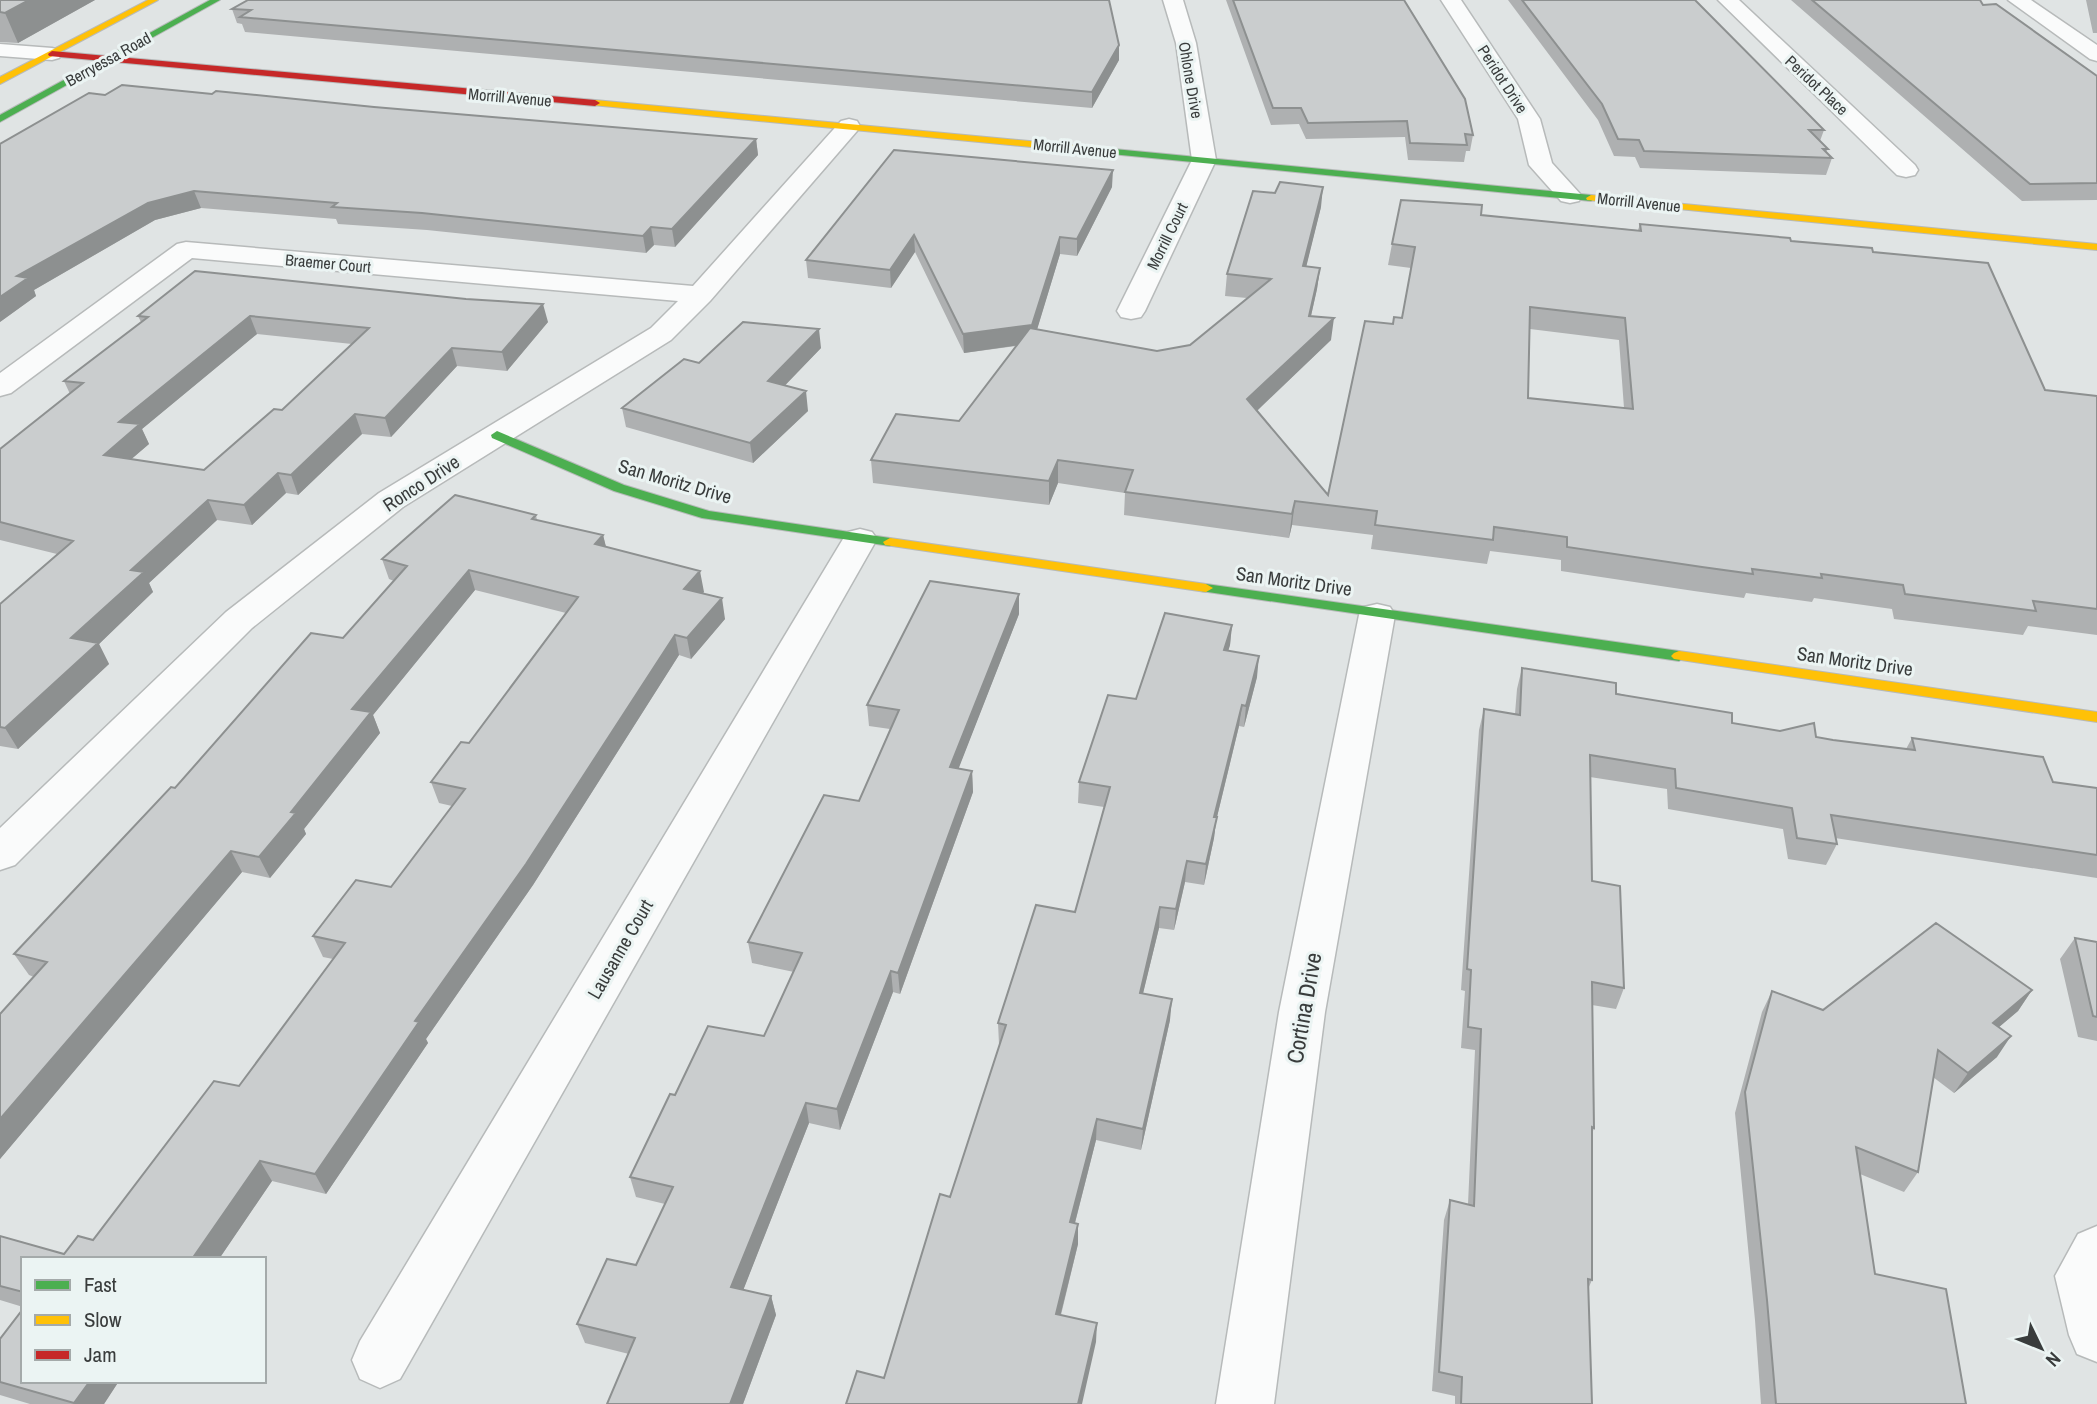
<svg xmlns="http://www.w3.org/2000/svg" width="2097" height="1404" viewBox="0 0 2097 1404" font-family="'Archivo Narrow',sans-serif">
<rect width="100%" height="100%" fill="#e0e4e4"/>
<g fill="none" stroke-linecap="round" stroke-linejoin="round">
<!-- street casing -->
<g stroke="#b7baba" stroke-width="3">
<path id="street" d="M1163,0H1183L1196,43L1216,160L1145,311L1141,317L1131,319L1121,317L1117,311L1192,160L1176,43Z
M1441,0H1461L1540,119L1552,163L1582,196L1579,201L1570,203L1561,201L1529,165L1518,119Z
M1718,0H1739L1915,165L1918,170L1915,175L1906,177L1897,175Z
M2008,0H2031L2097,45V61L2090,59Z
M0,44L52,48L59,50L62,54L59,58L52,60L0,56Z
M849,119L857,121L860,126L857,131L710,301L671,340L403,507L252,628L15,865L0,870V828L226,612L379,493L651,328L678,301L192,258L11,393L0,396V373L177,244L186,242L693,286L841,121Z
M860,529L872,532L877,539L400,1379L380,1388L360,1379L352,1360L360,1341L843,539L848,532Z
M1377,604L1390,607L1395,615L1325,1012L1274,1404H1216L1279,1012L1359,615L1364,607Z
M2097,1226V1362L2077,1354L2069,1335L2055,1276L2078,1234Z"/>
</g>
<!-- fast casing -->
<g stroke="#b7baba" stroke-width="2">
<path id="fast" d="M210,0H220L0,122V115Z
M1114,149L1591,195L1596,198L1591,201L1111,154V150Z
M497,431L624,485L709,511L890,538L897,542L890,546L702,518L614,491L492,438L491,435Z
M1206,584L1679,651L1687,656L1679,661L1201,591L1199,588Z"/>
</g>
<!-- slow casing -->
<g stroke="#b7baba" stroke-width="2">
<path id="slow" d="M148,0H158L0,84V77Z
M595,100L1114,149L1119,152L1114,155L592,105L590,103Z
M1591,195L2097,244V250L1587,200L1586,198Z
M890,538L1206,584L1213,588L1206,592L885,545L883,542Z
M1679,651L2097,712V722L1674,659L1671,656L1674,653Z"/>
</g>
<!-- jam casing -->
<g stroke="#b7baba" stroke-width="2">
<path id="jam" d="M52,51L595,100L600,103L595,106L49,56L48,54Z"/>
</g>
<!-- street -->
<use href="#street" fill="#fafbfb" fill-rule="evenodd"/>
<!-- fast -->
<use href="#fast" fill="#4caf50" fill-rule="evenodd"/>
<!-- slow -->
<use href="#slow" fill="#ffc107" fill-rule="evenodd"/>
<!-- jam -->
<use href="#jam" fill="#c62828" fill-rule="evenodd"/>
</g>
<!-- wall -->
<path fill="#aeb0b1" fill-rule="evenodd" d="M0,0H95L18,43L0,42Z
M1226,0H1404L1473,135L1470,151H1466L1464,162L1408,160L1405,137L1306,139L1299,124L1271,125Z
M1508,0H1695L1824,130L1820,141L1828,149L1826,152L1832,158L1826,175L1640,168L1635,157L1614,156L1598,120Z
M1791,0H1980L1983,5L2097,76V200L2022,201Z
M2086,0H2097V33H2093Z
M232,9L1119,60L1092,108L245,32L242,24L237,23Z
M212,94L756,139L758,155L675,247L654,245L646,253L427,230L338,224L336,219L201,208L155,220L34,290L36,296L0,322L105,95Z
M1112,187L1077,256L1060,254L1037,329L1157,351L1190,345L1247,298L1225,296L1227,274L1321,207L1306,266L1320,268L1317,289L1311,316L1331,340L1257,411L1328,495L1392,324L1402,318L1411,268L1388,265L1392,244L1481,215L1638,230L1640,224L1791,241L1873,252L2045,390L2097,396V635L2028,626L2023,635L1894,619L1892,609L1814,598L1812,602L1746,593L1744,598L1694,591L1561,571V560L1490,551L1487,564L1371,549L1373,535L1292,525L1289,538L1124,515L1125,493L1058,483L1049,505L873,483L871,460L959,421L1016,346L964,353L915,252L891,288L808,278L806,260ZM1530,329L1619,340L1624,408L1528,398Z
M195,271L548,322L507,371L457,366L391,437L362,434L298,495L286,493L252,525L217,520L149,583L153,592L99,644L109,664L18,749L0,746V604L57,554L0,540V449L70,394L64,381L141,322L138,316ZM257,334L352,344L282,410L204,470L131,459L149,444L142,429Z
M821,348L785,385L808,411L753,463L626,427L622,408L699,363Z
M536,515L537,520L603,535L606,547L704,592L702,593L725,619L691,659L679,655L533,885L426,1039L428,1043L326,1194L272,1181L219,1259H23V1307L0,1300V1236L64,1254L93,1240L239,1086L333,959L323,957L313,936L391,887L452,806L439,803L431,782L469,743L566,613L475,590L373,715L380,733L304,829L306,834L270,878L242,872L0,1159V1014L34,977L29,975L14,954L175,788L343,638L394,581L389,579L382,559Z
M1019,594V614L958,769L972,771L973,792L900,994L893,992L840,1130L809,1123L743,1290L771,1296L776,1315L743,1404H607L629,1354L585,1343L577,1324L636,1265L665,1204L636,1197L630,1177L675,1095L764,1036L794,972L752,963L748,942L859,801L890,729L869,726L867,705Z
M1232,625L1230,645L1228,651L1257,677L1244,727L1239,726L1216,821L1214,838L1204,885L1185,882L1174,930L1159,928L1143,993L1170,1020L1141,1150L1096,1140L1075,1223L1078,1244L1061,1315L1096,1342L846,1404L884,1378L950,1197L1000,1044H999L998,1023L1075,912L1104,807L1078,803L1079,782L1136,699Z
M1522,668L1732,723L1833,740L1906,749L1912,738L2053,782L2097,788V878L1835,838L1837,844L1826,865L1788,859L1783,829L1668,809L1667,789L1590,777L1592,881L1624,988L1616,1009L1592,1005L1594,1128L1592,1134V1280L1588,1289L1592,1404H1455V1396L1432,1391L1444,1220L1450,1200L1468,1204L1475,1050L1461,1048L1465,991L1461,990L1479,730L1484,709L1515,714L1517,689Z
M2075,938L2097,942V1041L2078,1037L2060,959Z
M2032,990L2018,1011L1999,1027L1997,1057L1954,1093L1933,1077L1918,1172L1904,1192L1860,1174L1875,1274L1966,1404H1761L1755,1320L1735,1113L1762,1012L1772,991L1823,1010Z
M0,1339L23,1381H119L104,1404H30L0,1395Z"/>
<!-- shaded-wall -->
<path fill="#8d9090" d="M29,0H95L18,43L5,13Z
M1119,45V60L1092,108V92Z
M756,139L758,155L675,247L672,229Z
M1113,170L1112,187L1077,256V239Z
M1323,187L1321,207L1301,288L1303,266Z
M194,191L201,208L155,220L34,290L36,296L0,322V297L17,276L148,203Z
M651,227L654,245L646,253L643,236Z
M914,235L915,252L891,288L890,270Z
M1060,237V254L1033,343L964,353L963,334Z
M1320,268L1317,289L1306,338L1309,316Z
M543,304L548,322L507,371L502,352Z
M250,316L257,334L142,429L149,444L113,475L104,455L119,422Z
M1334,318L1331,340L1245,422L1247,399Z
M819,329L821,348L771,400L768,381Z
M452,348L457,366L391,437L385,418Z
M806,391L808,411L753,463L750,443Z
M355,414L362,434L298,495L291,475Z
M1058,460V483L1049,505V481Z
M278,473L286,493L252,525L244,505Z
M208,500L217,520L149,583L153,592L99,644L109,664L18,749L5,728L71,638L131,570Z
M1295,501L1292,525L1289,538L1292,514Z
M603,535L608,555L595,544Z
M469,570L475,590L373,715L380,733L304,829L306,834L270,878L259,857L291,812L352,709Z
M700,571L704,592L688,609L684,589Z
M1019,594V614L951,788L950,767Z
M722,598L725,619L691,659L687,638Z
M1232,625L1230,645L1222,671L1224,650Z
M675,635L679,655L533,885L426,1039L428,1043L326,1194L315,1174L415,1021Z
M1259,656L1257,677L1244,727L1246,706Z
M1242,705L1239,726L1216,821L1214,838L1204,885L1206,864L1214,817Z
M972,771L973,792L900,994L898,973Z
M231,851L242,872L0,1159V1119Z
M1187,861L1185,882L1174,930L1176,909Z
M1160,907L1159,928L1138,1014L1140,993Z
M891,971L893,992L840,1130L837,1109Z
M2032,990L2018,1011L1979,1044L1993,1023Z
M1172,999L1170,1020L1141,1150L1143,1129Z
M2011,1036L1997,1057L1954,1093L1968,1073Z
M806,1103L809,1123L737,1306L731,1287Z
M1097,1119L1096,1140L1070,1242V1222Z
M260,1161L272,1181L219,1259H192Z
M1078,1224V1244L1056,1333V1314Z
M771,1296L776,1315L743,1404H730Z
M1097,1323L1096,1342L1082,1404H1078Z
M90,1381H119L104,1404H74Z"/>
<!-- building -->
<path fill="#cacdce" stroke="#8d9090" stroke-width="2" fill-rule="evenodd" d="M0,0H29L5,13L0,12Z
M248,0H1109L1119,45L1092,92L240,17L251,10L232,9Z
M1233,0H1404L1465,99L1473,135L1465,134L1467,145L1410,143L1407,121L1308,123L1301,108H1273Z
M1522,0H1695L1824,130H1809L1828,149H1823L1832,158L1644,151L1639,140L1618,139L1602,104Z
M1812,0H1980L1983,5L1996,4L2097,76V183L2030,184Z
M122,85L212,94L216,91L374,107L756,139L672,229L651,227L643,236L422,213L332,207L337,203L194,191L148,203L17,276L28,278L0,297V144L89,93L105,95Z
M894,150L1113,170L1077,239L1060,237L1032,325L963,334L914,235L890,270L806,260Z
M1280,182L1323,187L1303,266L1320,268L1309,316L1334,318L1247,399L1328,495L1365,321L1393,324L1394,317L1402,318L1415,247L1392,244L1401,200L1482,205L1481,215L1641,231L1640,224L1790,238L1791,241L1872,248L1873,252L1988,263L2045,390L2097,396V609L2033,601L2036,611L1905,594L1903,585L1821,574L1822,578L1752,569L1753,574L1702,567L1567,547V537L1494,527L1493,540L1375,525L1377,511L1295,501L1292,514L1125,492L1133,470L1058,460L1049,481L871,460L896,414L959,421L1030,328L1157,351L1190,345L1271,279L1227,274L1253,191L1275,193ZM1530,307L1625,318L1633,409L1528,398Z
M195,271L466,299L543,304L502,352L452,348L385,418L355,414L291,475L278,473L244,505L208,500L131,570L144,572L71,638L98,643L5,728L0,727V604L73,541L0,522V449L83,383L64,381L148,317L138,316ZM250,316L369,328L282,410L274,409L204,470L104,455L140,424L119,422Z
M743,322L819,329L768,381L806,391L750,443L622,408L684,359L699,363Z
M455,495L536,515L532,519L603,535L595,544L700,571L684,589L722,598L687,638L675,635L526,864L415,1021L419,1022L315,1174L260,1161L192,1259H23V1292L0,1286V1236L64,1254L78,1236L93,1240L214,1081L239,1086L345,943L313,936L356,880L391,887L465,789L431,782L461,742L469,743L578,597L469,570L352,709L371,712L291,812L296,813L259,857L231,851L0,1119V1014L47,962L14,954L171,787L175,788L311,633L343,638L407,566L382,559Z
M930,581L1019,594L950,767L972,771L898,973L891,971L837,1109L806,1103L731,1287L771,1296L730,1404H607L635,1338L577,1324L607,1259L636,1265L673,1187L630,1177L670,1094L675,1095L708,1026L764,1036L802,953L748,942L824,795L859,801L899,710L867,705Z
M1165,613L1232,625L1224,650L1259,656L1246,706L1242,705L1214,817H1217L1206,864L1187,861L1176,909L1160,907L1140,993L1172,999L1143,1129L1097,1119L1070,1222L1078,1224L1056,1314L1097,1323L1078,1404H846L857,1371L884,1378L940,1194L950,1197L1006,1025L998,1023L1036,905L1075,912L1110,787L1079,782L1108,695L1136,699Z
M1522,668L1616,683V694L1732,713V723L1780,731L1814,723L1816,737L1833,740L1915,750L1912,738L2043,757L2053,782L2097,788V855L1831,815L1837,844L1797,838L1792,808L1676,788L1675,769L1590,755L1592,881L1620,886L1624,988L1592,982L1594,1128L1592,1127V1280L1588,1279L1592,1404H1461L1462,1377L1439,1372L1450,1200L1474,1206L1481,1029L1468,1027L1471,970L1467,969L1484,709L1520,715Z
M1936,923L2032,990L1993,1023L2011,1036L1968,1073L1938,1050L1918,1172L1856,1147L1875,1274L1946,1289L1966,1404H1776L1767,1300L1745,1092L1772,991L1823,1010Z
M2075,938L2097,942V1017L2093,1016Z
M23,1309V1381H90L74,1403L0,1382V1339Z"/>
<g text-anchor="middle" stroke-width="6" stroke-linejoin="round" paint-order="stroke">
<!-- far-street labels -->
<g font-size="16" fill="#393c3c" stroke="#ebf4f3">
<text transform="translate(108 59) rotate(-29)" y="6">Berryessa Road</text>
<text transform="translate(1503 79) rotate(57)" y="6">Peridot Drive</text>
<text transform="translate(1191 80) rotate(80)" y="6">Ohlone Drive</text>
<text transform="translate(1817 85) rotate(43)" y="6">Peridot Place</text>
<text transform="translate(510 97) rotate(5)" y="6">Morrill Avenue</text>
<text transform="translate(1075 148) rotate(6)" y="6">Morrill Avenue</text>
<text transform="translate(1639 202) rotate(6)" y="6">Morrill Avenue</text>
<text transform="translate(1167 236) rotate(-64)" y="6">Morrill Court</text>
<text transform="translate(328 263) rotate(5)" y="6">Braemer Court</text>
</g>
<!-- street labels -->
<g font-size="19" fill="#393c3c" stroke="#ebf4f3">
<text transform="translate(675 481) rotate(16)" y="7">San Moritz Drive</text>
<text transform="translate(421 483) rotate(-33)" y="7">Ronco Drive</text>
<text transform="translate(1294 581) rotate(8)" y="7">San Moritz Drive</text>
<text transform="translate(1855 661) rotate(8)" y="7">San Moritz Drive</text>
<text transform="translate(620 949) rotate(-60)" y="7">Lausanne Court</text>
</g>
<!-- near-street labels -->
<g font-size="23" fill="#393c3c" stroke="#ebf4f3">
<text transform="translate(1304 1008) rotate(-80)" y="8">Cortina Drive</text>
</g>
</g>
<!-- legend -->
<rect x="21" y="1257" width="245" height="126" fill="#ebf4f3" stroke="#a4aaaa" stroke-width="2"/>
<rect x="35" y="1280" width="35" height="10" fill="#4caf50" stroke="#a4aaaa" stroke-width="2"/>
<text x="84" y="1292" font-size="21" fill="#393c3c">Fast</text>
<rect x="35" y="1315" width="35" height="10" fill="#ffc107" stroke="#a4aaaa" stroke-width="2"/>
<text x="84" y="1327" font-size="21" fill="#393c3c">Slow</text>
<rect x="35" y="1350" width="35" height="10" fill="#c62828" stroke="#a4aaaa" stroke-width="2"/>
<text x="84" y="1362" font-size="21" fill="#393c3c">Jam</text>
<!-- north arrow -->
<g transform="translate(2041 1348) rotate(133)" stroke="#ebf4f3" stroke-width="5" paint-order="stroke">
<path d="M0-5L12 26L0 18L-12 26Z" fill="#393c3c"/>
<text y="-10" font-size="19" font-weight="bold" text-anchor="middle" fill="#393c3c">N</text>
</g>
</svg>
